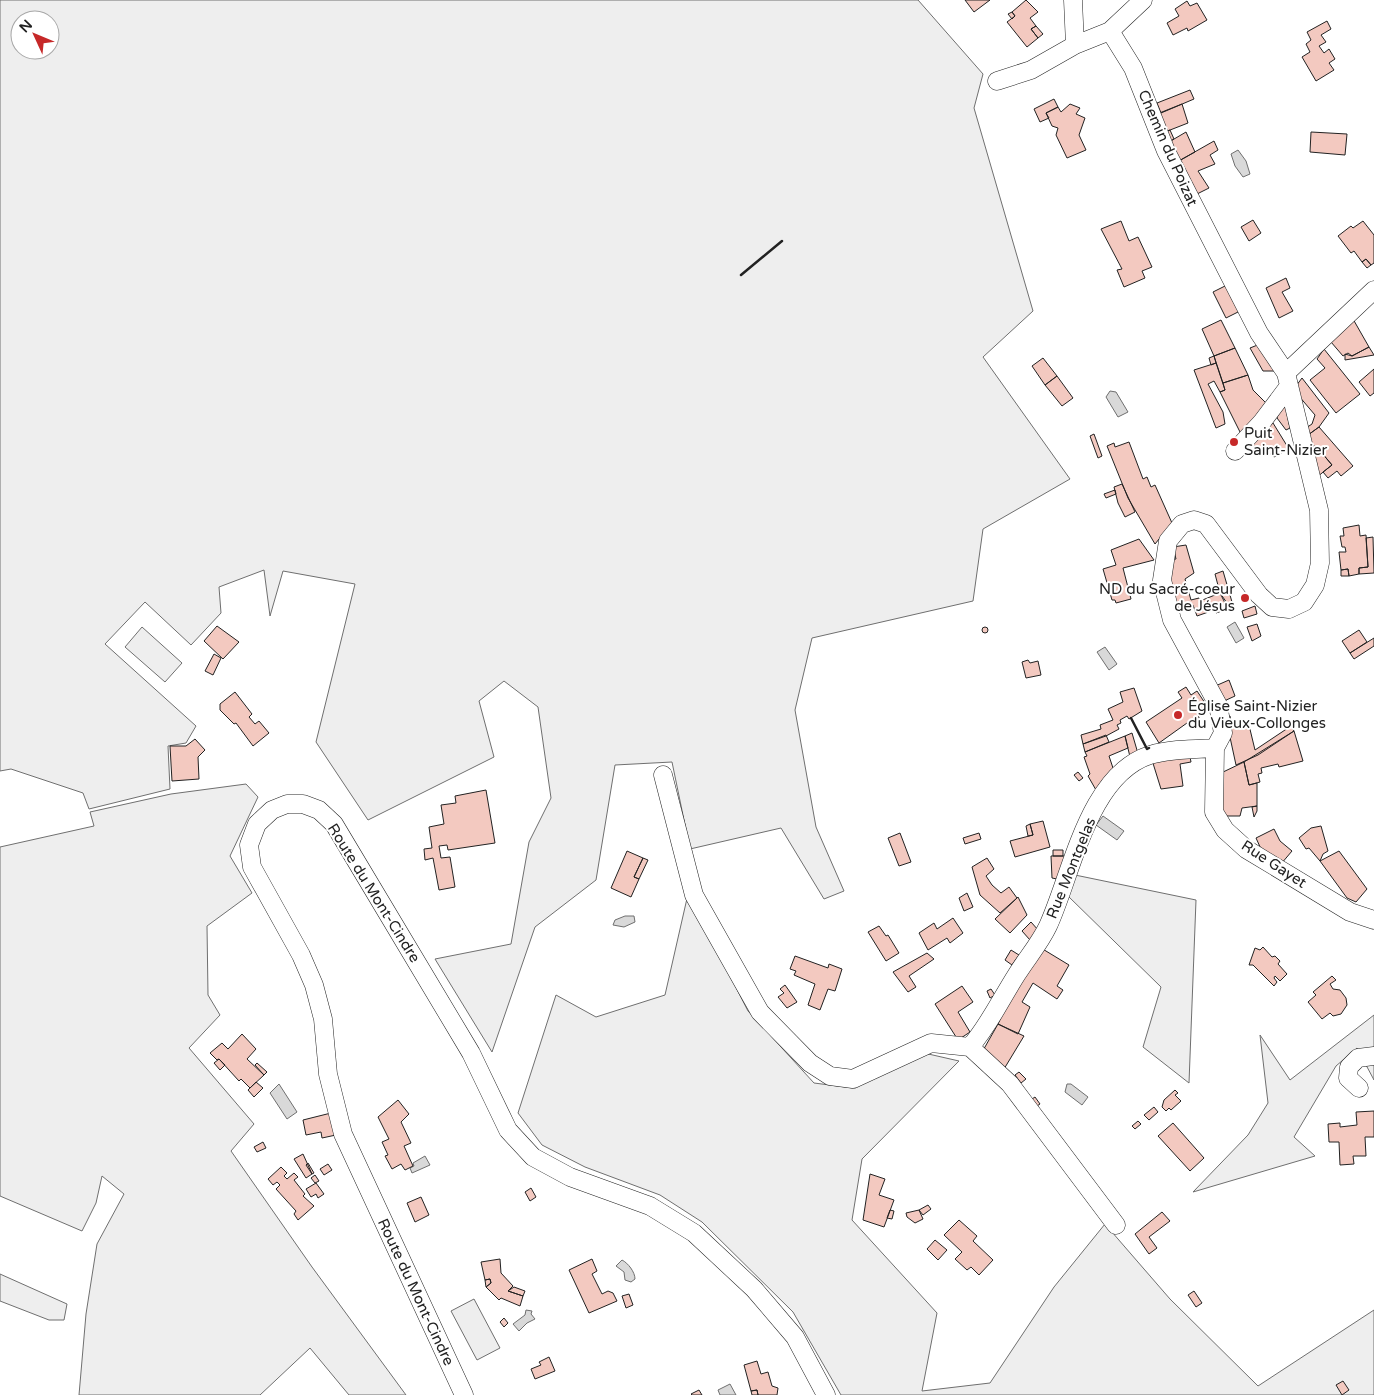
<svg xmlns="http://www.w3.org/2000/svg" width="1374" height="1395" viewBox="0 0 1374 1395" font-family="'Varela Round',sans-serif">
<rect width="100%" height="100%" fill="#fff"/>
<!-- green -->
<path fill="#eee" stroke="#6f6f6f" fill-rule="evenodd" d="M0,0H918L983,74L974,108L1033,311L983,357L1070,479L983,529L973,601L812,638L795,710L816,827L844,891L824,899L781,828L690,849L672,762L615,765L596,880L535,927L492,1052L435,959L511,944L529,842L551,798L538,707L504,681L479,701L494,757L368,820L316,742L355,584L283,571L270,616L264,570L219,587L221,613L191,645L145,602L105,644L196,726L186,743L168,746L170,789L89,809L83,793L11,769L0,771ZM20,20H50V50H20Z
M142,627L182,663L165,682L125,647Z
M246,784L258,797L230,856L252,893L207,926L208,995L220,1015L189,1048L254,1124L231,1151L312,1267L406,1395H349L310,1348L260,1395H79L86,1314L97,1244L124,1194L102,1176L96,1203L82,1231L0,1196V847L94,826L90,812L171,794Z
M1075,875L1196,900L1189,1083L1143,1047L1161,987L1068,896Z
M688,894L748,1011L814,1083L853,1088L924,1053L959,1061L862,1159L852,1220L937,1313L922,1391L990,1383L1054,1287L1105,1224L1170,1299L1258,1386L1374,1310V1395H841L793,1312L702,1222L660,1195L585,1167L542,1145L518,1113L556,995L596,1017L665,995Z
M1374,1015V1080L1357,1048L1336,1066L1294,1137L1315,1156L1193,1192L1248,1135L1268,1103L1260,1035L1290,1080Z
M0,1274L67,1304L64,1320H49L0,1301Z
M474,1299L500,1348L477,1360L451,1311Z"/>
<!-- water -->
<path fill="#d9d9d9" stroke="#6f6f6f" d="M1238,150L1246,161L1250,174L1243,177L1235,166L1231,154Z
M1110,391L1116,392L1128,412L1118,417L1106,397Z
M1235,622L1244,638L1236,643L1227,627Z
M1105,647L1117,664L1109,670L1097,652Z
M1103,816L1124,831L1117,840L1096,825Z
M625,916H634L635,922L624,927L613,925L615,920Z
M279,1084L297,1112L287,1119L270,1093Z
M1067,1084H1071L1088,1097L1082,1105L1065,1092Z
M425,1156L430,1165L412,1173L410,1168L414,1166L413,1163Z
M622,1260C628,1263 635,1272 635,1279L631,1282L625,1280L624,1272L616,1266Z
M526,1310L532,1311L531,1314L535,1319L527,1323L519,1331L513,1324L525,1315Z
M730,1384L736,1395H720L718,1390Z"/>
<!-- building -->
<path fill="#f3c9c0" stroke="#222" d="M965,0H990L974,12Z
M1026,0L1038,12L1030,18L1036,26L1031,29L1038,38L1027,47L1007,22L1015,16L1012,12Z
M1187,1L1190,6L1197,3L1207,20L1188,31L1187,28L1173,35L1167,23L1179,16L1175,9Z
M1012,12L1015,16L1012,19L1008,14Z
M1327,21L1331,29L1321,35L1326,42L1319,46L1324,53L1329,49L1335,59L1329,63L1334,70L1316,81L1302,57L1310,52L1306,44L1311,40L1307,32Z
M1036,26L1043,34L1038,38L1031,29Z
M1190,90L1194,99L1161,113L1157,103Z
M1054,99L1058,107L1046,113L1049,118L1040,122L1034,109Z
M1070,104L1080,108L1076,114L1085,118L1079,135L1086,150L1067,158L1056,135L1058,128L1052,126L1046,113L1058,107L1061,112Z
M1182,104L1188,123L1165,132L1157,114Z
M1170,130L1174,139L1169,142L1165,132Z
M1186,132L1195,152L1177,162L1169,142Z
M1311,132L1347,134L1345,155L1310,152Z
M1214,141L1218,150L1210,155L1215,164L1198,171L1209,188L1193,196L1177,162Z
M1253,220L1261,233L1249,241L1241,227Z
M1121,221L1129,241L1138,237L1152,267L1142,271L1145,278L1124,287L1117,270L1122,269L1101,229Z
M1363,221L1374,235V263L1371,265L1366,259L1362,262L1354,251L1351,253L1338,236L1351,226L1353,228Z
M1366,259L1371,265L1367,268L1362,262Z
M1286,278L1290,288L1282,292L1293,311L1279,318L1266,288Z
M1229,284L1242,310L1226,318L1213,292Z
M1353,319L1369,347L1352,356L1348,353L1343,356L1331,342Z
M1221,320L1235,348L1214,356L1202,329Z
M1260,344L1276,371H1263L1250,348Z
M1369,347L1374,355L1345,360V354L1352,356Z
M1235,348L1248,375L1223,383L1214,356Z
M1324,349L1360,394L1336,413L1310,380L1325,368L1317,359Z
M1214,356L1216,363L1211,365L1209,358Z
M1043,358L1057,376L1045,385L1032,366Z
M1216,363L1225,390L1220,392L1214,381L1208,384L1223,412L1225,424L1216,428L1194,370Z
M1374,369V393L1370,396L1359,382Z
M1248,375L1253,390L1269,406L1241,434L1220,392L1225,390L1223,383Z
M1057,376L1073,398L1062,406L1045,385Z
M1302,378L1329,413L1319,427L1308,435L1306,428L1312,424L1315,415L1298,395L1296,386Z
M1285,404L1290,428L1286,430L1277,418L1279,411Z
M1273,423L1289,449L1274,457L1264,448L1256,452L1252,441L1268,424Z
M1319,427L1353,466L1341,476L1337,471L1328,478L1323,472L1332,465L1317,447L1309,444L1308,435Z
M1094,434L1102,456L1098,458L1090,436Z
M1129,442L1143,479L1147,477L1151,487L1155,485L1172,523L1155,544L1128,498L1107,446L1114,443L1115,447Z
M1321,452L1332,465L1317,477L1313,458Z
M1122,484L1135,512L1125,517L1118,503L1114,487Z
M1115,490L1116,494L1106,498L1104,494Z
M1359,525L1360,536L1366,535L1368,567L1359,568V574L1349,576L1348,569L1341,570L1339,552H1346L1345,547H1342L1340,536H1344L1343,528Z
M1373,537L1374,573L1359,574V568L1368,567L1366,538Z
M1139,539L1154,560L1123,568L1131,599L1116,603L1115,600H1112L1103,569L1116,565L1111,550Z
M1186,545L1194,573L1185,579L1191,600L1199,598L1200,601L1220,593L1228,609L1216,613L1214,610L1197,616L1193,605L1175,613L1166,582L1169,560L1176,559L1173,547Z
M1348,569L1349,576H1341V570Z
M1223,571L1232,602L1227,603L1220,593L1215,574Z
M1255,606L1257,614L1244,618L1242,611Z
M1257,624L1261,636L1252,641L1247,627Z
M217,626L239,642L223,659L204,641Z
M982 630a3 3 0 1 1 6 0a3 3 0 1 1-6 0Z
M1359,630L1367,642L1350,653L1342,641Z
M1374,638V646L1354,659L1350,653Z
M214,654L221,658L213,675L205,671Z
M1028,660L1030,663L1038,661L1041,675L1026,678L1022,662Z
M1229,680L1235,696L1222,702L1213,687Z
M1186,687L1191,695L1197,691L1207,706L1198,713L1199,718H1194L1159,743L1146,722L1182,698L1178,692Z
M1134,688L1142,711L1129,719L1127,716L1120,720L1121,723L1117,725L1119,729L1106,736L1083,744L1081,735L1101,729L1100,725L1113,720L1108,709L1123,702L1120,692Z
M235,692L252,714L249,717L255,724L259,721L269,733L253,746L236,723L234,724L220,710V704Z
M1230,716L1231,722L1236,721L1237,725L1228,728L1225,717Z
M1248,721L1255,750L1291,726L1294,731L1258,755L1236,765L1228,728Z
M1294,731L1303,761L1279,767L1278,764L1261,768L1262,773L1258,774L1260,782L1249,785L1244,762Z
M1132,733L1139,757L1131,761L1125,736Z
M1106,735L1109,742L1085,752L1083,744Z
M1125,736L1128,748L1109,756L1115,774L1096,790L1088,776L1090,774L1084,757L1087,756L1085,752Z
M195,739L205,750L198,757L199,779L172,781L170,746H186Z
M1189,752L1191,762L1180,764L1183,786L1161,789L1152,760Z
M1244,762L1249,785L1257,783V806L1242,808L1240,816H1222L1221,773Z
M1078,772L1083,778L1079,781L1074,775Z
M486,790L495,843L448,850L447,845L439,846L441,858L450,857L455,887L439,890L433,858L425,860L424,849L432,848L429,827L444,824L441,805L456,803L455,796Z
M1257,806V811L1254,817L1252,807Z
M1043,821L1050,847L1015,857L1010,841L1033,835L1030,824Z
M1030,824L1033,835L1028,836L1026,826Z
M1321,826L1328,851L1323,854L1320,861L1309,848L1306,849L1299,838L1311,828Z
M1274,829L1280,841L1292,851L1281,864L1261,849L1256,838Z
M900,833L911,862L899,866L888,838Z
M979,833L981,839L965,844L963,838Z
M1053,850H1063V856H1053Z
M627,851L643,858L634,877L639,879L631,897L611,888Z
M1339,851L1367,889L1356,902L1347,898L1320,861Z
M1051,856H1066L1057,879L1052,878Z
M643,858L648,860L639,879L634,877Z
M987,858L994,869L986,876L992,885L1001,893L1009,887L1017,898L1000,913L980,895L972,867Z
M967,893L973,907L964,911L959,898Z
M1018,897L1027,915L1010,933L995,919Z
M953,918L963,933L950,943L947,938L928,950L919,933L934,923L937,929Z
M1031,922L1039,931L1030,940L1022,931Z
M879,926L886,936L888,935L899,953L886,961L868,932Z
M1263,947L1272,957L1275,956L1280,961L1278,964L1287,974L1280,981L1275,976L1274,978L1277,982L1274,986L1253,965H1249L1255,948L1260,950Z
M1041,948L1069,965L1057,986L1063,990L1057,999L1033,983L1022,1002L1030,1007L1018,1034L998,1024L1011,996Z
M1011,950L1019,955L1012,965L1005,960Z
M927,953L934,959L909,976L916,987L908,992L893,972Z
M795,956L828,968L829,964L842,969L835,991L828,989L820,1010L808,1005L815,984L794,975L796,971L790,969Z
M1332,976L1336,980L1330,984L1333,989L1340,990L1346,998L1347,1005L1341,1014L1333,1016L1330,1013L1322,1019L1308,1002L1316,995L1313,992Z
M785,985L797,1002L787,1008L778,997L784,993L780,989Z
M962,986L973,1002L958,1012L970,1032L958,1040L935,1004Z
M991,989L995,995L990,998L987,991Z
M998,1024L1024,1036L1004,1069L981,1054Z
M242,1034L256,1049L247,1059L264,1075L250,1088L241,1079L239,1081L219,1059L217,1060L210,1053L222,1043L228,1049Z
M219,1059L225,1065L220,1070L214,1063Z
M257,1063L267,1072L264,1075L255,1065Z
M1019,1072L1026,1079L1021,1083L1015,1075Z
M256,1082L263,1088L254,1097L248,1090Z
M1175,1090L1178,1093L1175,1095L1181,1101L1171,1110L1169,1108L1166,1111L1162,1107L1164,1100Z
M1035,1097L1040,1104L1037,1106L1032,1099Z
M398,1100L409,1114L401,1122L411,1143L404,1146L413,1166L405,1170L401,1164L392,1169L385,1156L388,1155L382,1142L389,1139L378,1117Z
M1154,1107L1158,1112L1149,1120L1144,1115Z
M1374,1111V1137H1365L1366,1156H1353L1354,1164L1340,1165L1339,1142H1329L1328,1124L1340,1123V1127L1357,1125L1356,1112Z
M331,1113L336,1135L322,1138L321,1132L306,1135L303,1120Z
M1138,1121L1141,1124L1135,1129L1132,1126Z
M1173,1123L1204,1158L1190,1171L1158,1136Z
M263,1142L266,1148L257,1152L254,1147Z
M303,1154L312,1174L306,1178L294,1159Z
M308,1163L314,1173L312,1174L306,1165Z
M328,1164L332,1170L324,1175L320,1169Z
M281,1167L287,1173L284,1176L287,1179L294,1173L298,1177L294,1180L305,1194L303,1196L314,1206L298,1220L294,1214L296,1211L276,1189L280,1185L277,1182L273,1185L268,1179Z
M870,1174L885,1179L879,1195L894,1200L884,1227L863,1220Z
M315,1175L319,1181L315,1183L311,1178Z
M316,1183L324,1194L318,1198L316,1194L311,1197L306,1189Z
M531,1188L536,1197L530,1201L525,1192Z
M421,1197L429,1215L415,1222L407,1203Z
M928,1205L931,1209L923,1215L919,1210Z
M890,1210L894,1211L892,1219L887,1218Z
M919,1210L923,1219L915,1223L907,1217L906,1213Z
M1162,1212L1170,1221L1149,1237L1157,1248L1149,1254L1135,1234Z
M959,1220L977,1236L973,1241L993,1260L979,1275L971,1267L967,1270L955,1259L962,1252L944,1235Z
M935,1240L947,1250L938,1260L927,1249Z
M500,1259L501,1273L513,1286L508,1291L523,1296L520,1306L501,1298L499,1300L486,1287L491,1283L490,1279L485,1280L481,1262Z
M592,1259L597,1271L592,1274L602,1294L608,1291L613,1293L617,1301L589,1313L569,1270Z
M490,1279L491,1283L486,1287L485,1280Z
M514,1287L525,1291L523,1296L508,1291Z
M1194,1291L1202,1303L1196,1307L1188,1295Z
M629,1294L633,1305L626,1308L622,1296Z
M504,1318L508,1323L504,1327L500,1322Z
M549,1357L555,1371L535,1379L531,1369L541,1365L539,1362Z
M757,1361L761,1374L768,1372L772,1386L778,1388L777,1395H758L757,1390L751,1391L744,1365Z
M1343,1381L1349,1390L1342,1395L1336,1385Z
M699,1390L702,1395H692L691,1394Z
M757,1390L758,1395H752L751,1391Z"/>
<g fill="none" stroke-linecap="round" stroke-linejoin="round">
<!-- minor casing -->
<g stroke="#222" stroke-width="19">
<path id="minor" d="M1073,0L1075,45
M1110,31L1133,68L1166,151L1259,333L1286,373L1319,510L1320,563L1315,585L1304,602L1289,609L1272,607L1259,595L1206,524L1194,520L1182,524L1168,541L1162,580L1172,620L1218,705L1223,733L1215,748L1214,812L1225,830L1246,849L1350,912L1374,920
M997,81L1031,70L1075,45L1110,31L1143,0
M1286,373L1374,290
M1235,451L1262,422L1289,386
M663,775L694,895L760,1012L810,1063L830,1076L853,1079L931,1043L970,1047L1010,1084L1116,1225
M970,1047C989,1025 1001,999 1017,974C1027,958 1040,943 1048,926C1072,874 1088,775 1150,755C1170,749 1194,749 1215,748
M1359,1088L1348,1078L1349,1067L1358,1058L1374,1056
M464,1395L343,1134L328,1074L323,1019L314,985L301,955L252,867L249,845L257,824L272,810L287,804H303L319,810L334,824L471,1053L508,1130L533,1157L570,1177L650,1206L694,1233L754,1289L795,1337L826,1395"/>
</g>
<!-- minor -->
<use href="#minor" stroke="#fff" stroke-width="18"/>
<!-- wall -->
<path stroke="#222" stroke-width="2.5" d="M741,275L782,241
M1131,718L1147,749L1149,748"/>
</g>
<!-- markers -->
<g fill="#c62828" stroke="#fff" stroke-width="2">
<circle cx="1234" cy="442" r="5"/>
<circle cx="1245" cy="598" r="5"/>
<circle cx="1178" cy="715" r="5"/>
</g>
<g text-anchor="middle" stroke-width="4" stroke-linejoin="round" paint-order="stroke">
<!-- street labels -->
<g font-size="15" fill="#222" stroke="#fff">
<text transform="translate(1168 148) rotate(66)" y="5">Chemin du Poizat</text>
<text transform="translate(1274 864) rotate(33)" y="5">Rue Gayet</text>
<text transform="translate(1071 868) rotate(-68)" y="5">Rue Montgelas</text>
<text transform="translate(374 893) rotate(58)" y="5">Route du Mont-Cindre</text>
<text transform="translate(416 1292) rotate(65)" y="5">Route du Mont-Cindre</text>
</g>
<!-- poi labels -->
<g font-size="15" fill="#222" stroke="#fff" text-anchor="start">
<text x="1244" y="438">Puit<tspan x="1244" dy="17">Saint-Nizier</tspan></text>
<text x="1235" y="594" text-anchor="end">ND du Sacré-coeur<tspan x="1235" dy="17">de Jésus</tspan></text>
<text x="1188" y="711">Église Saint-Nizier<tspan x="1188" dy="17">du Vieux-Collonges</tspan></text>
</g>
</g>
<!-- north arrow -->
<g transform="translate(35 35) rotate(314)"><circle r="24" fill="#ffffff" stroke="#a7a7a7"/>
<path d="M0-4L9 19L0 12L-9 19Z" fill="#c62828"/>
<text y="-8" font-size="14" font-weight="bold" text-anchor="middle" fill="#222222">N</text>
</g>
</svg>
